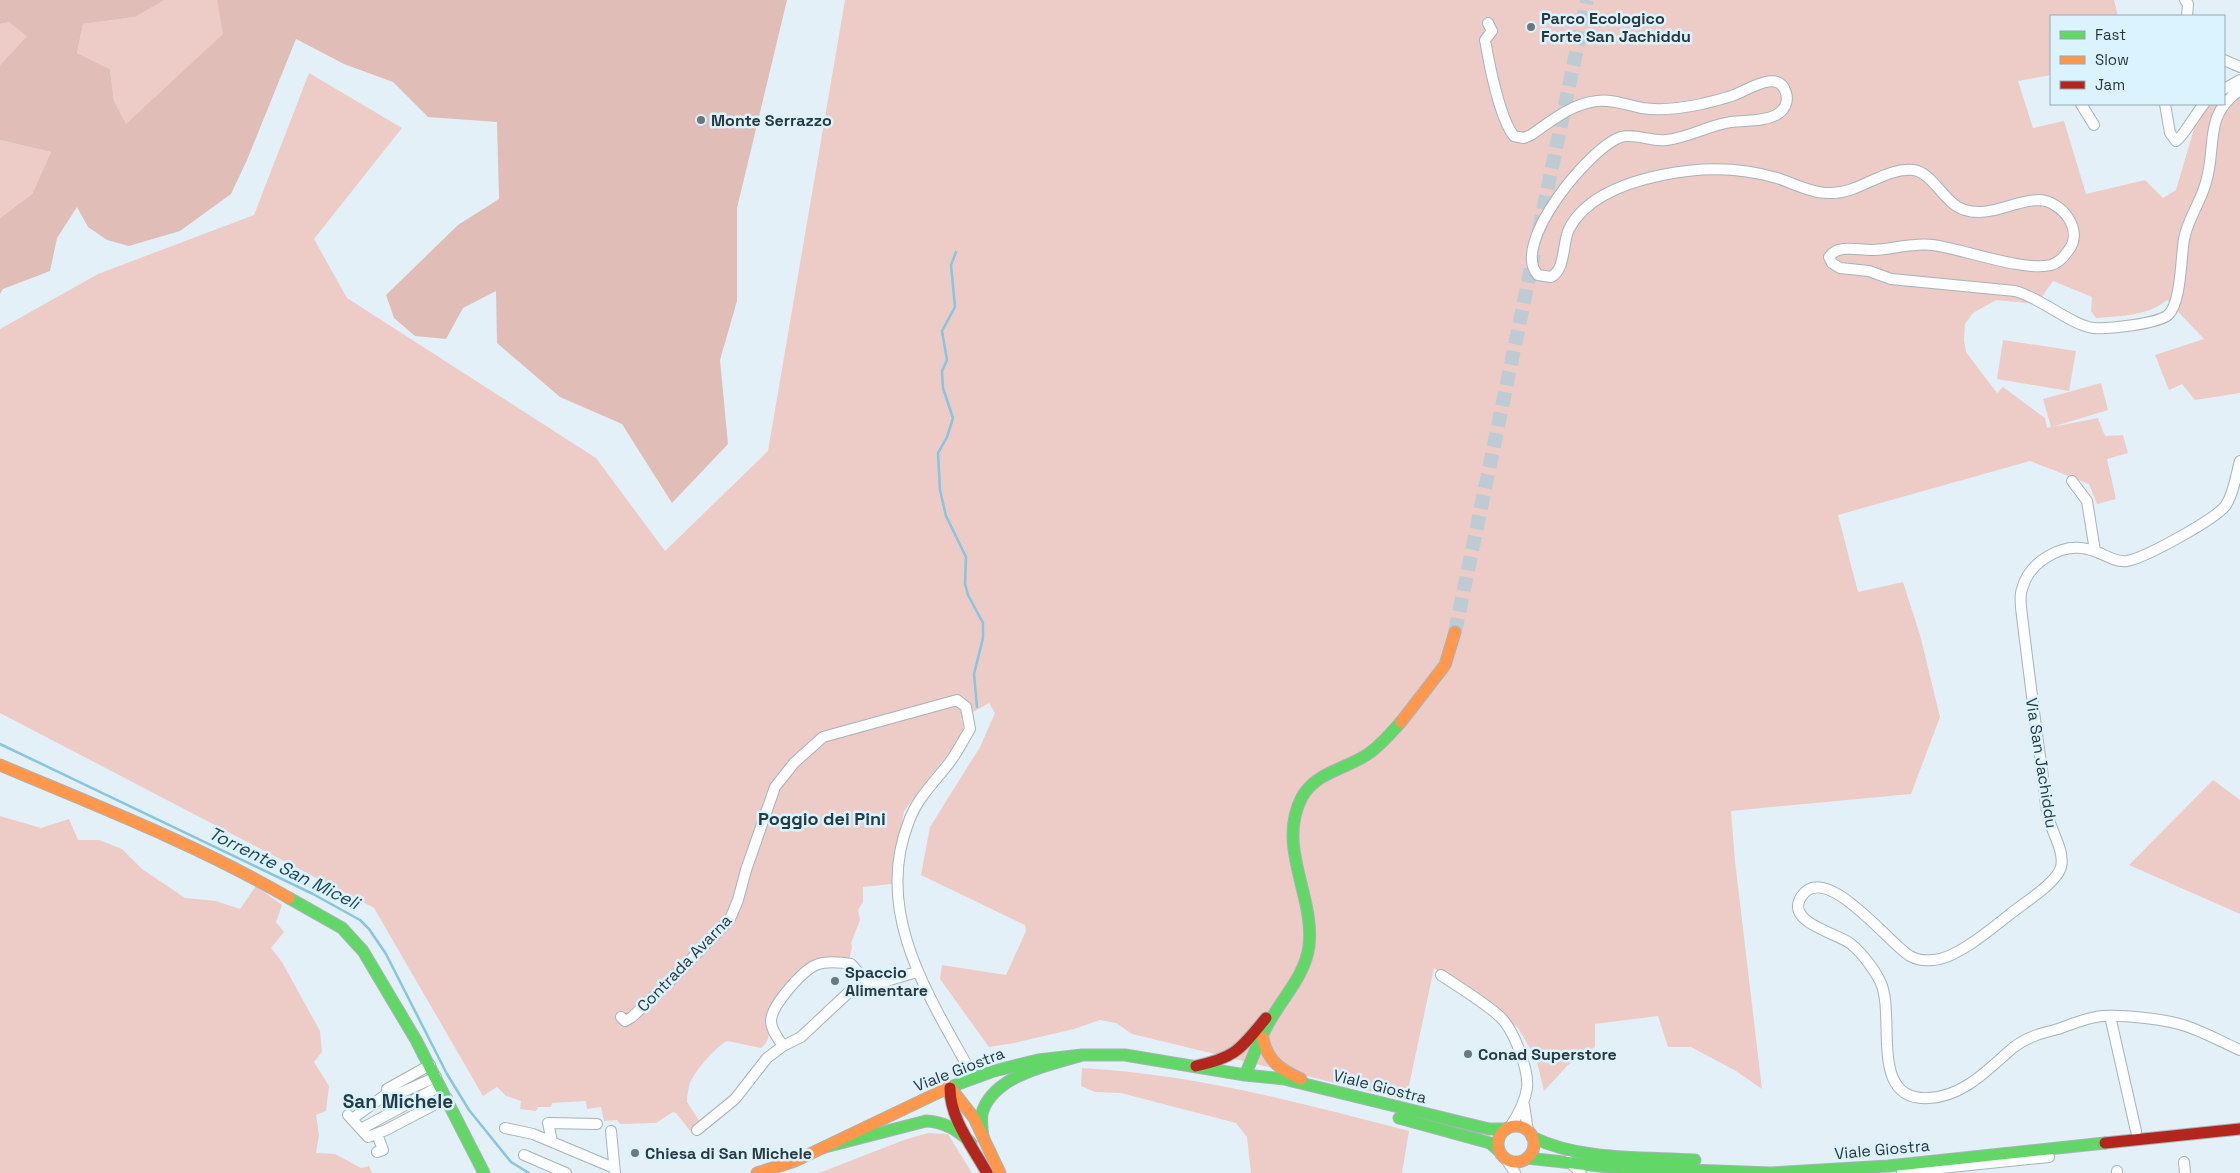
<svg xmlns="http://www.w3.org/2000/svg" width="2240" height="1173" viewBox="0 0 2240 1173" font-family="'Space Grotesk',sans-serif">
<rect width="100%" height="100%" fill="#e3f0f7"/>
<!-- green -->
<path fill="#edccc7" d="M165,0H217L224,34L126,125L114,101L110,69L77,53L83,24L135,17Z
M845,0H2114L2118,16H2051V75L2018,81L2033,128L2064,121L2086,194L2145,180L2163,198L2176,190L2196,122L2202,111L2211,104H2224V95L2240,84V393L2195,400L2182,384L2169,390L2155,355L2204,339L2167,300C2148,316 2121,316 2096,318L2091,311L2092,297L2053,281L2037,304L1996,300L1973,313L1965,324L1964,340L1966,352L1997,393L2003,387L2045,418L2047,428L2051,427L2043,399L2101,383L2108,410L2052,427L2098,418L2105,436L2123,435L2128,453L2107,459L2116,499L2097,504L2089,484L2030,461L1838,515L1858,592L1903,582L1920,635L1940,717L1911,794L1731,811L1735,861L1762,1089L1736,1071L1691,1047H1668L1658,1016L1595,1024V1047L1568,1065L1544,1091L1536,1058L1518,1028L1434,968L1406,1100L1132,1034L1116,1023L1100,1020L1074,1029L1014,1043L989,1047L940,979L942,965L1006,975L1026,931L1025,925L921,875L930,827L980,747L995,713L989,703L961,719C966,728 962,733 957,742L904,811L892,884L863,887V902L858,910L860,920L851,943L852,947L849,960L816,962L768,1020C769,1032 771,1040 761,1048L727,1041C715,1047 692,1074 689,1086C688,1091 687,1097 687,1102L700,1122L691,1132L676,1113L673,1112L656,1123L620,1124L617,1120L604,1121L601,1107L587,1109L586,1101L552,1103L551,1107H538L536,1111L520,1109L521,1101L506,1096L497,1087L483,1096L374,908L0,713V329L98,274L254,215L309,73L402,128L314,239L347,298L596,458L665,551L768,451Z
M9,22L28,35L0,65V24Z
M0,140L51,152L32,194L0,218Z
M2003,340L2076,351L2069,391L1997,379Z
M2213,780L2240,800V914L2129,865Z
M0,816L41,828L69,819L78,840H99L122,849L142,869L185,898L216,901L240,909L256,886L282,905L276,922L284,932L271,948L282,962L320,1031L322,1052L314,1062L329,1086L326,1111L316,1115L319,1135L316,1153L335,1154L361,1168L369,1166L372,1173H0Z
M1082,1068C1194,1074 1301,1103 1409,1131L1402,1173H1251L1247,1137L1236,1123L1121,1093L1095,1092L1081,1086Z
M928,1133L948,1134L972,1173H819L904,1140Z"/>
<!-- forest -->
<path fill="#e1bdb7" d="M0,0H165L135,17L83,24L77,53L110,69L114,101L126,124L223,34L217,0H787L737,208V301L720,360L728,444L672,503L622,424L560,397L497,343L496,291L463,308L446,339L415,336L394,318L386,295L458,225L499,199L497,122L428,117L393,82L344,64L296,39L247,160L231,194L180,231L129,246L107,240L88,227L77,207L57,238L50,271L3,289L0,294V218L32,194L51,152L0,140V65L27,36L9,22L0,24Z"/>
<g fill="none" stroke-linecap="round" stroke-linejoin="round">
<!-- stream -->
<path stroke="#87c5e0" stroke-width="2.5" d="M956,252L951,265L955,307L942,331L947,360L942,371L943,388L953,418L947,437L938,453L940,490L946,516L966,557L965,584L968,595L983,623V638L974,674L977,707
M0,744L313,894L360,920L369,929L386,954L447,1074L469,1110L511,1162L529,1173"/>
<!-- secondary-tunnel -->
<path stroke="#becbd2" stroke-width="14" stroke-dasharray="14 7" stroke-linecap="butt" d="M1539,230L1587,0
M1455,632L1534,254"/>
<!-- street casing -->
<g stroke="#a8b3b8" stroke-width="12">
<path id="street" d="M2185,0L2188,4L2187,16
M1488,23L1492,31L1485,40C1489,63 1500,120 1514,136L1524,138L1531,135C1551,121 1571,104 1597,101C1612,99 1627,105 1642,108C1661,111 1683,108 1702,104C1713,101 1724,99 1734,95C1748,90 1779,68 1786,93C1789,102 1784,111 1776,115C1762,122 1746,120 1731,122C1709,125 1688,138 1666,140C1652,142 1635,133 1621,137C1590,147 1509,245 1538,275L1551,277C1566,269 1562,244 1569,229C1586,196 1628,182 1662,175C1700,167 1740,167 1777,178C1793,183 1811,193 1828,193C1858,195 1884,167 1913,170C1933,172 1944,204 1965,210C1989,218 2015,200 2039,200C2062,201 2085,231 2068,251C2064,257 2058,263 2051,265C2024,272 1963,249 1933,245C1912,242 1891,250 1871,250C1857,250 1838,244 1829,257L1832,263L1840,268L1869,271L1891,279L2015,291C2040,297 2072,326 2094,328C2108,329 2157,324 2168,315C2181,304 2181,257 2184,239C2188,218 2201,202 2206,182C2217,146 2203,115 2240,90
M2224,60L2240,67
M2224,89L2240,80
M2081,104L2094,125
M2165,104L2170,133L2176,141C2183,137 2196,113 2204,104
M2240,461C2236,475 2234,493 2226,505C2216,519 2145,558 2127,561C2113,563 2101,551 2087,549C2061,543 2029,562 2022,589C2019,597 2021,607 2022,616C2028,665 2034,714 2041,763C2044,780 2044,799 2048,816C2051,831 2065,851 2061,867C2057,883 2022,904 2009,915C1991,929 1956,959 1933,960C1925,961 1917,960 1910,956C1890,945 1825,859 1801,897C1785,923 1838,933 1851,944C1862,953 1874,969 1880,981C1897,1015 1867,1102 1929,1098C1965,1096 1989,1068 2014,1047C2027,1037 2042,1033 2058,1029C2072,1024 2088,1017 2103,1016C2124,1015 2166,1019 2186,1026C2204,1032 2222,1042 2240,1050
M2072,481L2087,501L2095,551
M1441,975C1460,988 1481,1000 1498,1015C1513,1027 1529,1069 1527,1088C1525,1103 1518,1115 1510,1127
M2110,1016L2136,1131
M621,1017L625,1021L632,1017L669,982L730,919L738,900L746,870L775,787L794,763L823,737L957,700L966,707L970,729C964,739 959,749 952,759C937,780 918,796 909,821C872,914 931,999 974,1078
M783,1046C778,1038 771,1030 771,1021C771,1006 802,971 816,965C825,961 841,962 851,964L870,985
M389,1098L436,1077
M1524,1105L1528,1131
M348,1115L368,1137L386,1130L447,1098
M352,1119L388,1093L387,1089L430,1065
M505,1128L533,1134L614,1168
M361,1129L440,1086
M697,1130L735,1099L767,1058L783,1046L801,1037L849,992L917,972
M611,1131L615,1173
M552,1141L548,1123L597,1124
M377,1152L383,1150L377,1134
M524,1155L566,1173
M1506,1159L1515,1173
M1568,1161L1581,1173
M2184,1162L2185,1173
M2117,1171V1173
M1902,1172L2049,1157"/>
</g>
<!-- fast casing -->
<g stroke="#a8b3b8" stroke-width="13">
<path id="fast" d="M289,898L342,928L363,951L416,1040L484,1173
M1245,1075C1252,1060 1257,1044 1265,1030C1278,1002 1305,978 1309,946C1315,895 1276,847 1302,797C1316,772 1346,769 1368,754C1380,746 1391,733 1401,722
M950,1087L994,1071L1038,1060L1082,1055H1125L1245,1075L1284,1079L1489,1129H1506
M1399,1118L1490,1143L1499,1151
M983,1137C982,1128 980,1118 983,1110C997,1074 1050,1065 1082,1055
M1532,1137C1581,1161 1642,1157 1695,1160
M825,1147L926,1121C945,1122 958,1130 971,1143
M1527,1158L1609,1167L1771,1173L1888,1166L2105,1143"/>
</g>
<!-- slow casing -->
<g stroke="#a8b3b8" stroke-width="13">
<path id="slow" d="M1401,722L1445,665L1455,632
M0,765C97,806 198,845 289,898
M1263,1038C1267,1061 1281,1070 1301,1079
M950,1087L974,1118L1000,1173
M1498 1144a18 18 0 1 1 36 0a18 18 0 1 1-36 0Z
M757,1173L795,1161L950,1087"/>
</g>
<!-- jam casing -->
<g stroke="#a8b3b8" stroke-width="13">
<path id="jam" d="M1196,1066C1237,1057 1240,1049 1266,1018
M950,1088C950,1119 972,1146 987,1173
M2105,1143L2240,1129"/>
</g>
<!-- street -->
<use href="#street" stroke="#fbfdfe" stroke-width="10"/>
<!-- fast -->
<use href="#fast" stroke="#63d668" stroke-width="11"/>
<!-- slow -->
<use href="#slow" stroke="#ff974d" stroke-width="11"/>
<!-- jam -->
<use href="#jam" stroke="#b3261e" stroke-width="11"/>
</g>
<!-- markers -->
<g fill="#6b787e" stroke="#dbf3ff" stroke-width="2">
<circle cx="1531" cy="27" r="5"/>
<circle cx="701" cy="120" r="5"/>
<circle cx="835" cy="981" r="5"/>
<circle cx="1468" cy="1054" r="5"/>
<circle cx="635" cy="1153" r="5"/>
</g>
<g text-anchor="middle" stroke-width="5" stroke-linejoin="round" paint-order="stroke">
<!-- poi labels -->
<g font-size="16" font-weight="bold" fill="#2b383d" stroke="#dbf3ff" text-anchor="start">
<text x="1541" y="24">Parco Ecologico<tspan x="1541" dy="18">Forte San Jachiddu</tspan></text>
<text x="711" y="126">Monte Serrazzo</text>
<text x="845" y="978">Spaccio<tspan x="845" dy="18">Alimentare</tspan></text>
<text x="1478" y="1060">Conad Superstore</text>
<text x="645" y="1159">Chiesa di San Michele</text>
</g>
<!-- street labels -->
<g font-size="16" fill="#2b383d" stroke="#dbf3ff">
<text transform="translate(2042 763) rotate(81)" y="6">Via San Jachiddu</text>
<text transform="translate(684 963) rotate(-46)" y="6">Contrada Avarna</text>
<text transform="translate(959 1069) rotate(-21)" y="6">Viale Giostra</text>
<text transform="translate(1380 1086) rotate(14)" y="6">Viale Giostra</text>
<text transform="translate(1882 1149) rotate(-5)" y="6">Viale Giostra</text>
</g>
<!-- neighbourhood labels -->
<g font-size="18" font-weight="bold" fill="#233d48" stroke="#dbf3ff">
<text x="822" y="825">Poggio dei Pini</text>
</g>
<!-- water labels -->
<g font-size="18" font-style="italic" fill="#204655" stroke="#dbf3ff">
<text transform="translate(284 868) rotate(26)" y="6">Torrente San Miceli</text>
</g>
<!-- quarter labels -->
<g font-size="19" font-weight="bold" fill="#233d48" stroke="#dbf3ff">
<text x="398" y="1108">San Michele</text>
</g>
</g>
<!-- legend -->
<rect x="2050" y="15" width="175" height="90" fill="#dbf3ff" stroke="#95a8b1"/>
<rect x="2060" y="31" width="25" height="8" fill="#63d668" stroke="#95a8b1"/>
<text x="2095" y="40" font-size="15" fill="#2b383d">Fast</text>
<rect x="2060" y="56" width="25" height="8" fill="#ff974d" stroke="#95a8b1"/>
<text x="2095" y="65" font-size="15" fill="#2b383d">Slow</text>
<rect x="2060" y="81" width="25" height="8" fill="#b3261e" stroke="#95a8b1"/>
<text x="2095" y="90" font-size="15" fill="#2b383d">Jam</text>
</svg>
